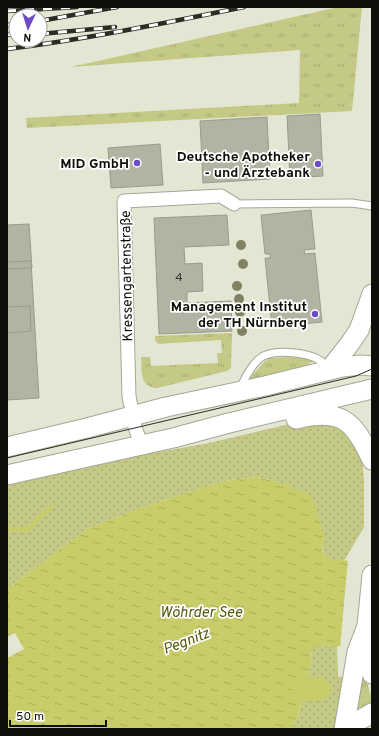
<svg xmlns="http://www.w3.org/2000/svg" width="379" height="736" viewBox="0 0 379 736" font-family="Overpass,sans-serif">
<defs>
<pattern id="grass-tufts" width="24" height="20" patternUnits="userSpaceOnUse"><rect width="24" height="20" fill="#c4c985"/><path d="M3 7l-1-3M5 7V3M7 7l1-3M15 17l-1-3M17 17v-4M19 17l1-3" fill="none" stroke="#a7ab72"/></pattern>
<pattern id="park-dots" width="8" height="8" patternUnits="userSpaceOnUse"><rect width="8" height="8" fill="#c4c985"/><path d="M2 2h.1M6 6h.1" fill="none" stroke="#a7ab72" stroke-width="1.8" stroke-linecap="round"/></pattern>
<pattern id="water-ripples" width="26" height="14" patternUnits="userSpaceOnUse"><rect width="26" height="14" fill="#c8cd6a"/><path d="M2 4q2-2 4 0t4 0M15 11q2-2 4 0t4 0" fill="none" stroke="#abaf5b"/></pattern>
</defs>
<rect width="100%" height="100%" fill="#e4e6d4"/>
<!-- grass -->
<path fill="url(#grass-tufts)" d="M338,7H362L352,111L27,128L26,118L299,103L300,50L71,67Z
M232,333L231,368L227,371L157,388C139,387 142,371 141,357H150L151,366L218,363L217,353H222L221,340L158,344L155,340V336Z
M291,357L302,358L313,361L304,367L251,380L250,378L263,363L270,358Z
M363,678L366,679L372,700V704L357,713L355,711L360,685Z"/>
<!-- park -->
<path fill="url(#park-dots)" d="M307,420H324L347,430L362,459L364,481V527L344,561C334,560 320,560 323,546L282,483L257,477L224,481L140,508L87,529L7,589V484L41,478L135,456L204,444Z
M317,645H320L337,646L338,676L345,679L336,729H291L298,716L309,674L312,651L313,648Z"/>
<!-- water -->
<path fill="url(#water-ripples)" d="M257,477L282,483L312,496L324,536L322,551L324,555L330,558V559L372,563V649L320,645C317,646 314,647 312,651L309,674L298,716L291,729H7V589L87,529L140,508L224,481Z"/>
<!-- pier -->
<path fill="#e4e6d4" d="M348,559L372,561V651L340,648Z
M15,633L24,649L7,658V637Z"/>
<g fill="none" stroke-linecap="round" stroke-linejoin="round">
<!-- stream -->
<path stroke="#c8cd6a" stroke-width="4" d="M7,529H28L51,507"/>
<!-- river -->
<path stroke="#c8cd6a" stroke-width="23" d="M304,690L319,689"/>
</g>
<!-- building -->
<path fill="#b2b4a3" stroke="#9a9c8b" d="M320,114L323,176L290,178L287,116Z
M267,117L270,179L203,183L200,121Z
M160,144L163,185L111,188L108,148Z
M311,210L315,249L304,250L305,254L315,253L322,322L272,327L265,258H270V254H265L261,215Z
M227,215L229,245L184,247L185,264L202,263L203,291L187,292V303L231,301L232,331L159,334L154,218Z
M29,224L32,268L7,269V225Z
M31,261L39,398L7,400V262Z
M30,306L31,331L7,333V307Z"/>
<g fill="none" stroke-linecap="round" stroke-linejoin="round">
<!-- service casing -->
<g stroke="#a5a796" stroke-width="9">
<path id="service" d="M234,204L352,203L372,206
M240,388C245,378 250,367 259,359C271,348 308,352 321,361C324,363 326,366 328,368"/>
</g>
<!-- minor casing -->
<g stroke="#a5a796" stroke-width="15">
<path id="minor" d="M141,444L135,427L129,396L124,201L221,196L234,204"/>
</g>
<!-- secondary casing -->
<g stroke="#a5a796" stroke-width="21">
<path id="secondary" d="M330,369L351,342L359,330L372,294
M296,419C342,408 353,420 372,460
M7,447L87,428L166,407L265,386L342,367L361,365L372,366
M7,475L173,438L229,423L372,389
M372,575L367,626L371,654L370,667L372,674
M344,729L350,694L357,652L367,626
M349,729L360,720L372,713"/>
</g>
<!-- service -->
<use href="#service" stroke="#fff" stroke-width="7"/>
<!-- minor -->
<use href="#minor" stroke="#fff" stroke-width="13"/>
<!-- secondary -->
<use href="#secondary" stroke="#fff" stroke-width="19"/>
<!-- tram -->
<path stroke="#2b2c24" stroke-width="1" d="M7,458L356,376L372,369"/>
<!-- rail casing -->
<g stroke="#2b2c24" stroke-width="4.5">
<path id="rail" d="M7,11L26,10L77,7
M40,21L117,7
M7,25L16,24
M40,34L115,27
M7,35L16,34
M7,49C87,39 165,23 244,7"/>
</g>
<!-- rail -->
<use href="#rail" stroke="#fff" stroke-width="3" stroke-dasharray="9" stroke-linecap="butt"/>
</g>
<!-- trees -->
<g fill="#808262">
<circle cx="241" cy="245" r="5"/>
<circle cx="243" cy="264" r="5"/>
<circle cx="237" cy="286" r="5"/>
<circle cx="239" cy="299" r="5"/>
<circle cx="240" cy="312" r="5"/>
<circle cx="242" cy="331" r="5"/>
</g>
<!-- markers -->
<g fill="#6d4cc5" stroke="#fff" stroke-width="1.5">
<circle cx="137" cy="163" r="4"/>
<circle cx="318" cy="164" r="4"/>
<circle cx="315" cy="314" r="4"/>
</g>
<g text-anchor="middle" stroke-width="3.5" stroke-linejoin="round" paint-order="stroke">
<!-- number labels -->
<g font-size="12" fill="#383830">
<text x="179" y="281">4</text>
</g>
<!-- poi labels -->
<g font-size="14" font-weight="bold" fill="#0f0f09" stroke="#fff" text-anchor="end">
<text x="310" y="161">Deutsche Apotheker<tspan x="310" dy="16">- und Ärztebank</tspan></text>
<text x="129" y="168">MID GmbH</text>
<text x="307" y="311">Management Institut<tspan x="307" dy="16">der TH Nürnberg</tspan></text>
</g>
<!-- street labels -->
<g font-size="14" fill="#0f0f09" stroke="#fff">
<text transform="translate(126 276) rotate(-91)" y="5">Kressengartenstraße</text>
</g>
<!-- water labels -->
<g font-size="15" font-style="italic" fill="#585a0f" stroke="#fff">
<text x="201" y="617">Wöhrder See</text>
<text transform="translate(186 641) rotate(-21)" y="5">Pegnitz</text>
</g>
</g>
<!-- border -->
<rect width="379" height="736" fill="none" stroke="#0f0f09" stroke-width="16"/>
<!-- north arrow -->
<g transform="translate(28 28) rotate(184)"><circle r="19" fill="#ffffff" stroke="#9f9f9d"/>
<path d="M0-3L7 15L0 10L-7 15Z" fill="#6d4cc5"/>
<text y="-6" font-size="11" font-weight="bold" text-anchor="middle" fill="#0f0f09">N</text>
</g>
<!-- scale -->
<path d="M10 720v6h96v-6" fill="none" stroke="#0f0f09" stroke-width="2"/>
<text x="16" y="720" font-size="12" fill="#0f0f09" stroke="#ffffff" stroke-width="3" paint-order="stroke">50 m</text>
</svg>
